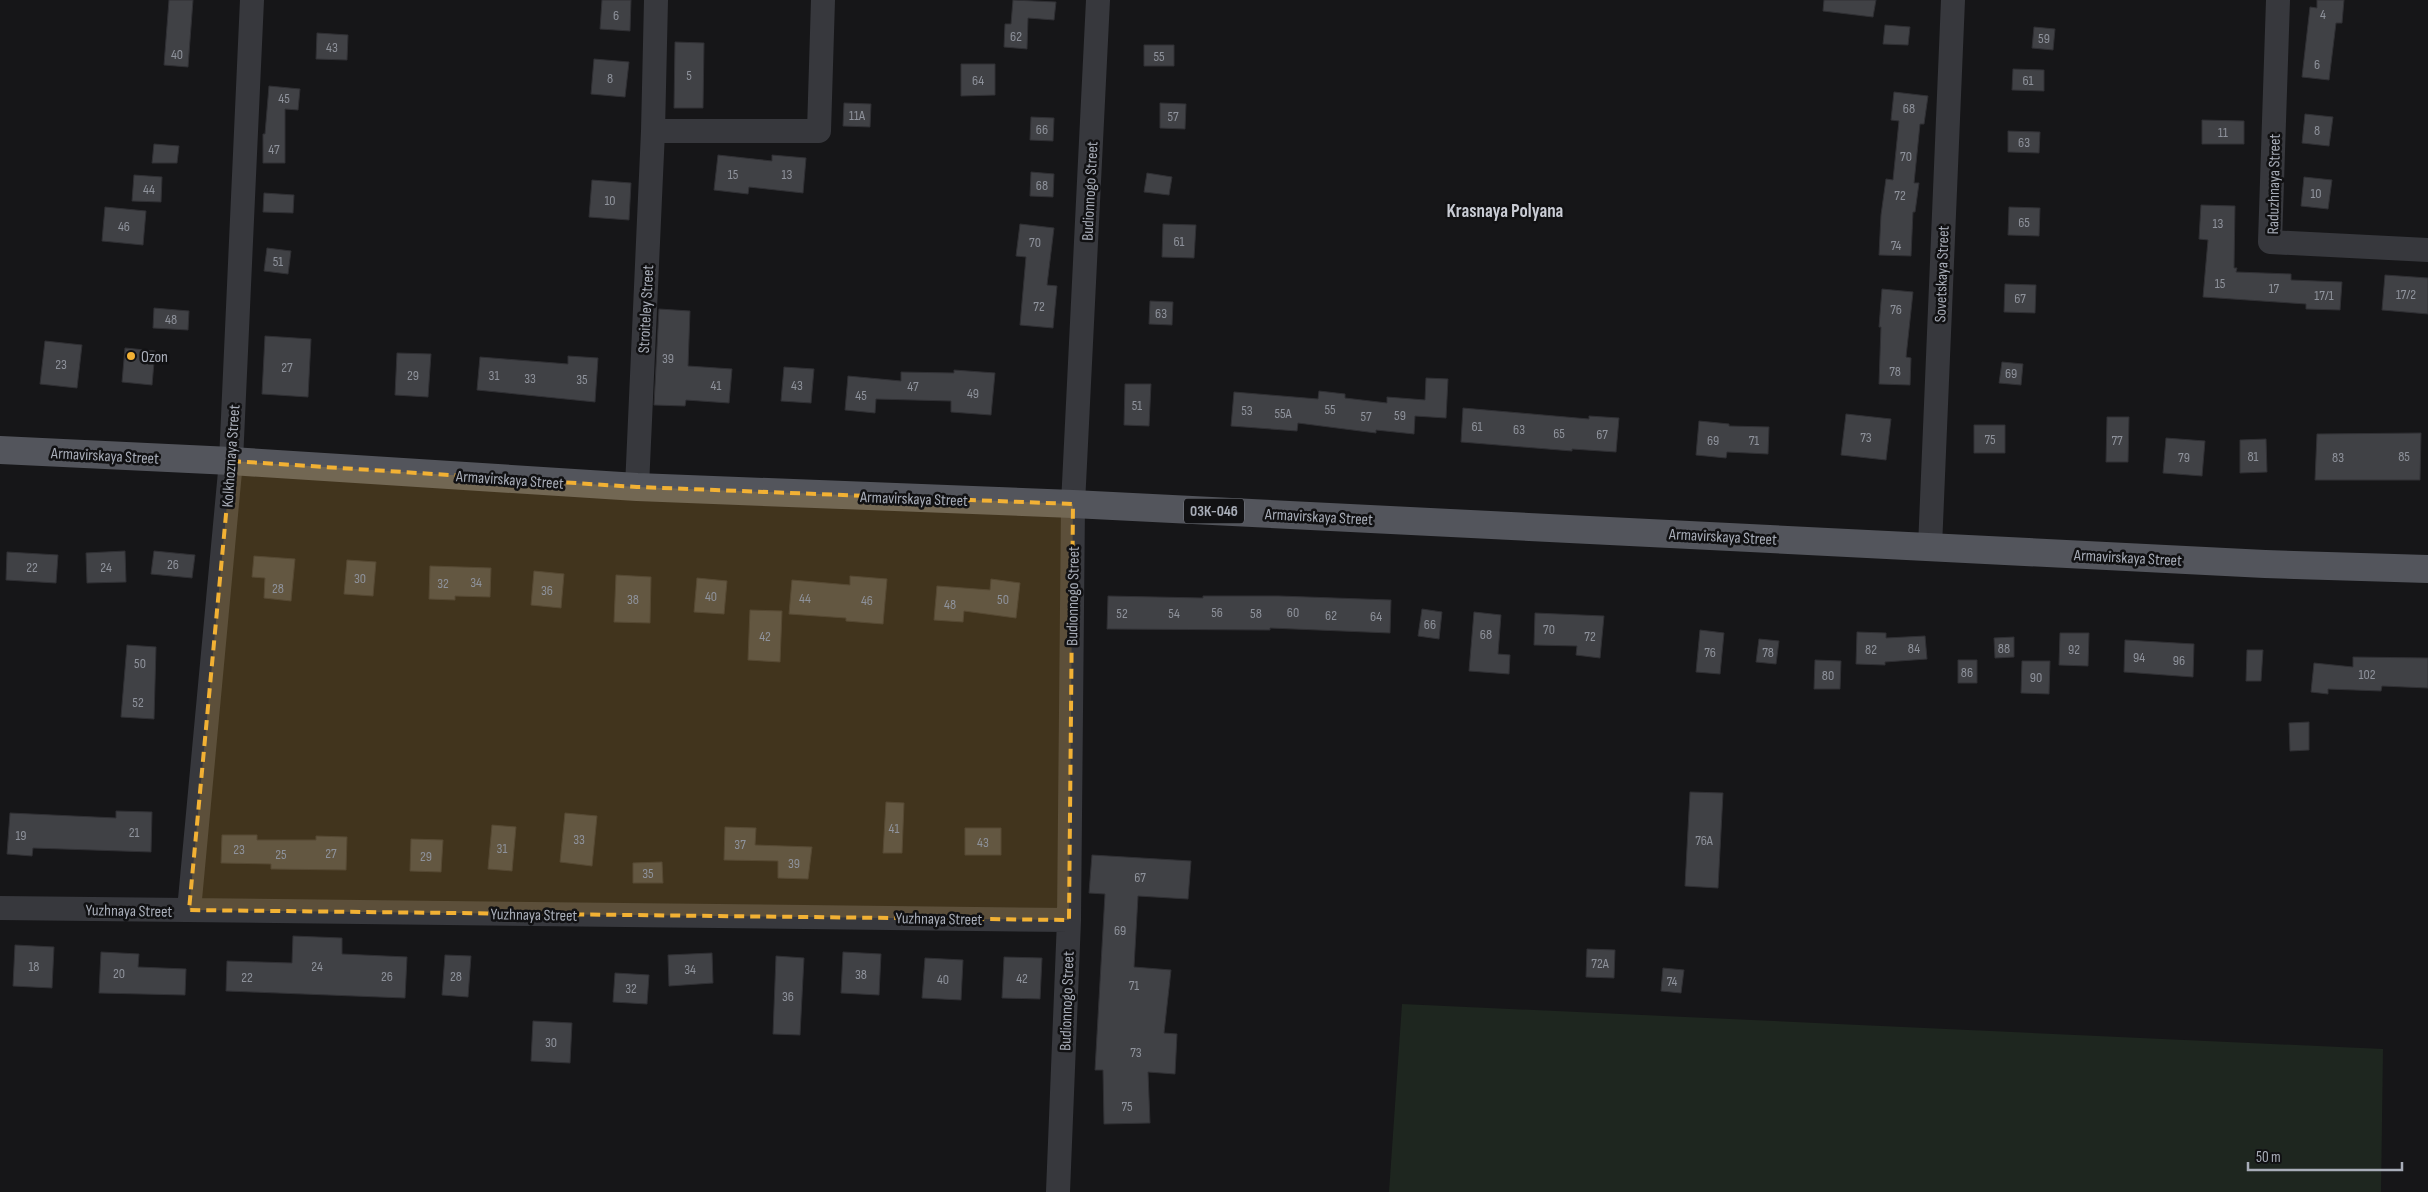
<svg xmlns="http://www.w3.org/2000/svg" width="2428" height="1192" viewBox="0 0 2428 1192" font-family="'Sofia Sans Condensed',sans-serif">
<rect width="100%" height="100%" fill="#161618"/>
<!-- green -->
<path fill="#1e261f" d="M1402,1004L2383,1049L2381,1192H1389Z"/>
<!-- building -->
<path fill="#404145" stroke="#303034" d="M169,0H193L188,67L164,65Z
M602,0H631L630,31L600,29Z
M1013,0L1056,2L1054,20L1028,18L1027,49L1004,47L1005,24H1011Z
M1824,0H1876L1873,17L1823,11Z
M2317,0H2344L2342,23H2336L2329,80L2302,77L2310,7L2317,8Z
M1885,25L1910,27L1908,45L1883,44Z
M2034,27L2055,29L2053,50L2032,48Z
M317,33L348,35L347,60L316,59Z
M675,42L704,43L703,108H674Z
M1144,45H1174V66H1144Z
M594,59L629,62L625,97L591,94Z
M961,64H995V95L961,96Z
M2013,69L2044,70V91L2012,90Z
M269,86L300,89L298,110L285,109V163H263V134H265Z
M1894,92L1928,96L1924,124H1920L1914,183H1919L1915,212H1913L1911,256L1879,255L1881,215L1886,179L1893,180L1899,121L1891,120Z
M844,103L871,104L870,127L843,126Z
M1160,103L1186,104L1185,129L1160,128Z
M2305,114L2333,117L2329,146L2302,143Z
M1031,117L1054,118L1053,141L1030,140Z
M2202,120L2244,121V144H2202Z
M2008,131L2040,132L2039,153L2008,152Z
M154,144L179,146L177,163H152Z
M718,155L772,161V155L806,158L803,193L749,187L748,194L714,190Z
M1031,172L1054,174L1053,197L1030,196Z
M1147,173L1172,177L1169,195L1144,192Z
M134,175L162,177L161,202L132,201Z
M2304,177L2332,180L2328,209L2301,206Z
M592,180L631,183L629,220L589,217Z
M264,193L294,195L293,213L263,212Z
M2201,205L2235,206L2234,268H2237L2236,272L2291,274V280L2342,282L2340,310L2306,309V304L2203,297L2208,240L2199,239Z
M105,207L146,211L143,245L102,241Z
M2009,207L2040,208L2039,236L2008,235Z
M1020,224L1054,228L1047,285L1057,286L1053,328L1020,325L1026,257L1016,256Z
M1163,224L1196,225L1194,258L1162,257Z
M267,248L291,251L288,274L264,271Z
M2385,275L2428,278V314L2382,310Z
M2005,284L2036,285L2035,313L2004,312Z
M1882,289L1913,292L1906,357L1911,358L1910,385L1879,384L1881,327H1879Z
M1150,301L1173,302L1172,325L1149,324Z
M154,308L189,311L188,330L153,328Z
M659,309L690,311L688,366L732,369L729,403L686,400L685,406L654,405Z
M265,336L311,339L308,397L262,394Z
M45,341L82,345L77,388L40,384Z
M125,348L155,351L152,385L122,382Z
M397,353L431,354L428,397L395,395Z
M568,356L598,358L595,402L477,390L480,357L568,364Z
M2002,362L2023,364L2021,385L1999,383Z
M784,367L814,369L811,403L781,401Z
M954,370L995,373L991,415L951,412V401L876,399L875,413L845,410L848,376L901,381V372L954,373Z
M1426,378L1448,379L1446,418L1415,416L1414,434L1376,430V433L1298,423L1297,431L1231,426L1234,392L1318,399L1319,391L1345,394V398L1387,403V397L1425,400Z
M1125,384H1151L1149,426L1124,425Z
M1463,408L1589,419V416L1619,418L1616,452L1572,449V451L1461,442Z
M1846,414L1891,419L1886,460L1841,455Z
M2107,417H2129L2128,462H2106Z
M1699,421L1729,424V426L1769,427L1768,454L1727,452L1726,458L1696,455Z
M1974,425H2005V453H1974Z
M2421,433L2420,480H2315L2317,434Z
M2166,438L2205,441L2202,476L2163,473Z
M2266,439L2267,472L2240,473V440Z
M125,551L126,582L87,583L86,553Z
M154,551L195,555L192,578L151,574Z
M7,552L58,555L56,583L6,580Z
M254,556L295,559L291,601L264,598L265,578L252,577Z
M347,560L376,562L373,596L344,594Z
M430,566L491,568L490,597L455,596V600L429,599Z
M534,571L564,574L561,608L531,605Z
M616,575L651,577L650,623L614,622Z
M850,576L887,579L883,624L846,621V618L789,614L792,580L850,585Z
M697,578L727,581L724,614L694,612Z
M991,579L1020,583L1016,618L964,611L963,622L934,620L937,586L990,590Z
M1108,596L1203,598V596H1279L1391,600L1390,633L1270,628V630L1107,629Z
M1422,609L1442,612L1439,639L1418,636Z
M750,610L782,611L780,662L748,660Z
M1474,612L1501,615L1498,654L1510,655L1509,674L1469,671Z
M1535,613L1604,616L1600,658L1576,655L1577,646L1534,645Z
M1700,630L1724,633L1720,674L1696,672Z
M1857,632L1886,633V638L1925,636L1927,659L1885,662V665L1856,664Z
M2060,633H2089L2088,666L2059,665Z
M2014,637V657L1995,658L1994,638Z
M1759,639L1779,641L1776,664L1756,662Z
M2125,640L2194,644L2193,677L2124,672Z
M127,645L156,647L154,719L121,717Z
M2247,650H2263L2261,681H2246Z
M2353,657L2428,658V688L2382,686L2381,691L2328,689V694L2311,692L2314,663L2353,667Z
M1815,660L1841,661L1840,689H1814Z
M1958,660H1977V683H1958Z
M2022,661H2050L2049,694L2021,693Z
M2309,722V750L2290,751L2289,723Z
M1690,792L1723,793L1718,888L1685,886Z
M886,802L904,803L902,853H883Z
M116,811L152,812L151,852L33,848L32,856L7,854L10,813L116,818Z
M565,813L597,816L592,866L560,862Z
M492,825L516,827L512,871L488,869Z
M725,827L756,828L755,845L812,847L808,879L778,878V861L724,860Z
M965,828H1001V855H965Z
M222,835H257V840H316V836L347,837L346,870L271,869V864L221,863Z
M411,839L443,840L441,872L410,871Z
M1092,855L1191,861L1188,899L1138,896L1134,967L1171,970L1164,1033L1177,1034L1175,1074L1148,1072L1150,1123L1104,1124L1103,1070H1095L1105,894L1089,893Z
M662,862L663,883H633V863Z
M293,936L342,938V954L407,957L405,998L226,991L227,961L292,963Z
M15,945L54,947L52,988L13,986Z
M1587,949L1615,950L1614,978L1586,977Z
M101,952L139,954L138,967L186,969L185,995L99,993Z
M843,952L881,954L879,995L841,993Z
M712,953L713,983L669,986L668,955Z
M445,955L471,956L468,997L442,995Z
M776,956L804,958L800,1035L773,1034Z
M1004,957L1042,958L1040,999L1002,998Z
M925,958L963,960L961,1000L922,998Z
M1663,968L1684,970L1681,993L1661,991Z
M615,973L649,975L647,1004L613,1002Z
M533,1021L572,1023L570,1063L531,1061Z"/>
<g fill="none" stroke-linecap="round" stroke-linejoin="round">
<!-- street -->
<path stroke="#37383d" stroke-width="24" d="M2278,0L2270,242L2428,250
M653,131H819L823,0
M637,487L653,131L656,0
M1930,547L1953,0
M0,908L1069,920
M189,910L231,461L252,0
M1058,1192L1069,920L1073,504L1098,0"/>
<!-- primary -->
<path stroke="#53555c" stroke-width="28" d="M0,450L231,461L637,487L1073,504L2265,564L2428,569"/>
</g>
<!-- marked area -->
<path fill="#f2b134" fill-opacity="0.2" stroke="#f2b134" stroke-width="4" stroke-dasharray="10 6" stroke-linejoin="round" d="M231,461L637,487L1073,504L1069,920L189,910Z"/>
<!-- markers -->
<circle fill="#f2b134" stroke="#111113" stroke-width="2" cx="131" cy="356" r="5"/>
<g text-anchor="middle" stroke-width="5" stroke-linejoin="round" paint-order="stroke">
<!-- number labels -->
<g font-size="14" fill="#8e929b">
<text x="2323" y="19">4</text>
<text x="616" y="20">6</text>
<text x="1016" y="41">62</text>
<text x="2044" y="43">59</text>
<text x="332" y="52">43</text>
<text x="177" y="59">40</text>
<text x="1159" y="61">55</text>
<text x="2317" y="69">6</text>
<text x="689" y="80">5</text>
<text x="610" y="83">8</text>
<text x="978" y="85">64</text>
<text x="2028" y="85">61</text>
<text x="284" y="103">45</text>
<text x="1909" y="113">68</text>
<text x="857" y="120">11А</text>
<text x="1173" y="121">57</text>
<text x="1042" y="134">66</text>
<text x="2317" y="135">8</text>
<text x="2223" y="137">11</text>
<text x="2024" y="147">63</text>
<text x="274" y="154">47</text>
<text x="1906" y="161">70</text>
<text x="733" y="179">15</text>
<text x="787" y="179">13</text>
<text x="1042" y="190">68</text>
<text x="149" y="194">44</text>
<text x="2316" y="198">10</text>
<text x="1900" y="200">72</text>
<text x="610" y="205">10</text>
<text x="2024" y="227">65</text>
<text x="2218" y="228">13</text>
<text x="124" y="231">46</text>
<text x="1179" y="246">61</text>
<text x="1035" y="247">70</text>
<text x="1896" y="250">74</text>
<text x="278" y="266">51</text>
<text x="2220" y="288">15</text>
<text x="2274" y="293">17</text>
<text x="2406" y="299">17/2</text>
<text x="2324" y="300">17/1</text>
<text x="2020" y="303">67</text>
<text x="1039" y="311">72</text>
<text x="1896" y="314">76</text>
<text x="1161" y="318">63</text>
<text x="171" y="324">48</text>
<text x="668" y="363">39</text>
<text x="61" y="369">23</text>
<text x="287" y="372">27</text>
<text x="1895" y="376">78</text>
<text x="2011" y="378">69</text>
<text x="413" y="380">29</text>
<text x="494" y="380">31</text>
<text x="530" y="383">33</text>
<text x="582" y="384">35</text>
<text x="716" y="390">41</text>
<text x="797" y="390">43</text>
<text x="913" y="391">47</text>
<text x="973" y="398">49</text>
<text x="861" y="400">45</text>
<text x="1137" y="410">51</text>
<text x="1330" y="414">55</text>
<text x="1247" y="415">53</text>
<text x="1283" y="418">55А</text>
<text x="1400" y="420">59</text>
<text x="1366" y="421">57</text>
<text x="1477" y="431">61</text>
<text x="1519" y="434">63</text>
<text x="1559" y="438">65</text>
<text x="1602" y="439">67</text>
<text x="1866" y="442">73</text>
<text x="1990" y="444">75</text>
<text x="1713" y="445">69</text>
<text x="1754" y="445">71</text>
<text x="2117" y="445">77</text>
<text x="2253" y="461">81</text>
<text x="2404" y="461">85</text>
<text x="2184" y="462">79</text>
<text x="2338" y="462">83</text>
<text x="173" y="569">26</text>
<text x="32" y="572">22</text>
<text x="106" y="572">24</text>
<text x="360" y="583">30</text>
<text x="476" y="587">34</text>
<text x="443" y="588">32</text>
<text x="278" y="593">28</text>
<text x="547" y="595">36</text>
<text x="711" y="601">40</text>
<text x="805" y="603">44</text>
<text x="633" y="604">38</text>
<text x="1003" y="604">50</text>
<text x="867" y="605">46</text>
<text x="950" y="609">48</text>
<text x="1217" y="617">56</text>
<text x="1293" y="617">60</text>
<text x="1122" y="618">52</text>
<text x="1174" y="618">54</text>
<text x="1256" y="618">58</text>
<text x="1331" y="620">62</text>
<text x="1376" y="621">64</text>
<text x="1430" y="629">66</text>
<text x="1549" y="634">70</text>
<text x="1486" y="639">68</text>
<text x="765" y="641">42</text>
<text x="1590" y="641">72</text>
<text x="1914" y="653">84</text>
<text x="2004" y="653">88</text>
<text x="1871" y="654">82</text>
<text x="2074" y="654">92</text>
<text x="1710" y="657">76</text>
<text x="1768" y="657">78</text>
<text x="2139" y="662">94</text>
<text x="2179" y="665">96</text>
<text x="140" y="668">50</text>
<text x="1967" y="677">86</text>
<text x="2367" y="679">102</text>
<text x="1828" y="680">80</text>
<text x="2036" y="682">90</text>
<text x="138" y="707">52</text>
<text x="894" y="833">41</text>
<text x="134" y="837">21</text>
<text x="21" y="840">19</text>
<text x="579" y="844">33</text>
<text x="1704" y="845">76А</text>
<text x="983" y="847">43</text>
<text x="740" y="849">37</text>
<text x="502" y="853">31</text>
<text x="239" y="854">23</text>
<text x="331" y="858">27</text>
<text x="281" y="859">25</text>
<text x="426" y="861">29</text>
<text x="794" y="868">39</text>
<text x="648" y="878">35</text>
<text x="1140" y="882">67</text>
<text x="1120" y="935">69</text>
<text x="1600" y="968">72А</text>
<text x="34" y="971">18</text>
<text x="317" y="971">24</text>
<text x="690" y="974">34</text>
<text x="119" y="978">20</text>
<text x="861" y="979">38</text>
<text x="387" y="981">26</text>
<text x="456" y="981">28</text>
<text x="247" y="982">22</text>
<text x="1022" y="983">42</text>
<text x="943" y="984">40</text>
<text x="1672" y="986">74</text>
<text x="1134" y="990">71</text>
<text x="631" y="993">32</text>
<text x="788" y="1001">36</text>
<text x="551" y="1047">30</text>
<text x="1136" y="1057">73</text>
<text x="1127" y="1111">75</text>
</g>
<!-- shield labels -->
<rect fill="#111113" stroke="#7b7e86" stroke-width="1" x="1184" y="498.5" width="60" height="25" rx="4"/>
<g font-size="15" font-weight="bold" fill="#a8adb8">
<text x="1214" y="516">03К-046</text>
</g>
<!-- street labels -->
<g font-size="16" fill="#a8adb8" stroke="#111113">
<text transform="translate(2273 184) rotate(-89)" y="6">Raduzhnaya Street</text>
<text transform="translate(1089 191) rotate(-87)" y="6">Budionnogo Street</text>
<text transform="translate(1941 274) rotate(-88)" y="6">Sovetskaya Street</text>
<text transform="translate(645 309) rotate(-87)" y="6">Stroiteley Street</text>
<text transform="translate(105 455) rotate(3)" y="6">Armavirskaya Street</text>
<text transform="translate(230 456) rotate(-86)" y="6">Kolkhoznaya Street</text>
<text transform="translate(510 479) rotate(4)" y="6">Armavirskaya Street</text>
<text transform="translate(914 498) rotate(2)" y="6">Armavirskaya Street</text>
<text transform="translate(1319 516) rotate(3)" y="6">Armavirskaya Street</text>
<text transform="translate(1723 536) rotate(3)" y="6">Armavirskaya Street</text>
<text transform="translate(2128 557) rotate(3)" y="6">Armavirskaya Street</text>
<text transform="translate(1072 596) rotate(-89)" y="6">Budionnogo Street</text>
<text transform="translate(129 910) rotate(1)" y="6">Yuzhnaya Street</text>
<text transform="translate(534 914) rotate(1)" y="6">Yuzhnaya Street</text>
<text transform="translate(939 918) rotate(1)" y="6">Yuzhnaya Street</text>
<text transform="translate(1066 1001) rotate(-88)" y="6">Budionnogo Street</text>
</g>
<!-- poi labels -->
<g font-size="16" fill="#a8adb8" stroke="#111113" text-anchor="start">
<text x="141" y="362">Ozon</text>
</g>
<!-- quarter labels -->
<g font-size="19" font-weight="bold" fill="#c9ccd4" stroke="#111113">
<text x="1505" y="217">Krasnaya Polyana</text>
</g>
</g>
<!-- scale -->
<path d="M2248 1162v8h154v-8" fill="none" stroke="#a8adb8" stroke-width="2.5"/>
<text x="2256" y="1162" font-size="15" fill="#a8adb8" stroke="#111113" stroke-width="4" paint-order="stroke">50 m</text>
</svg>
